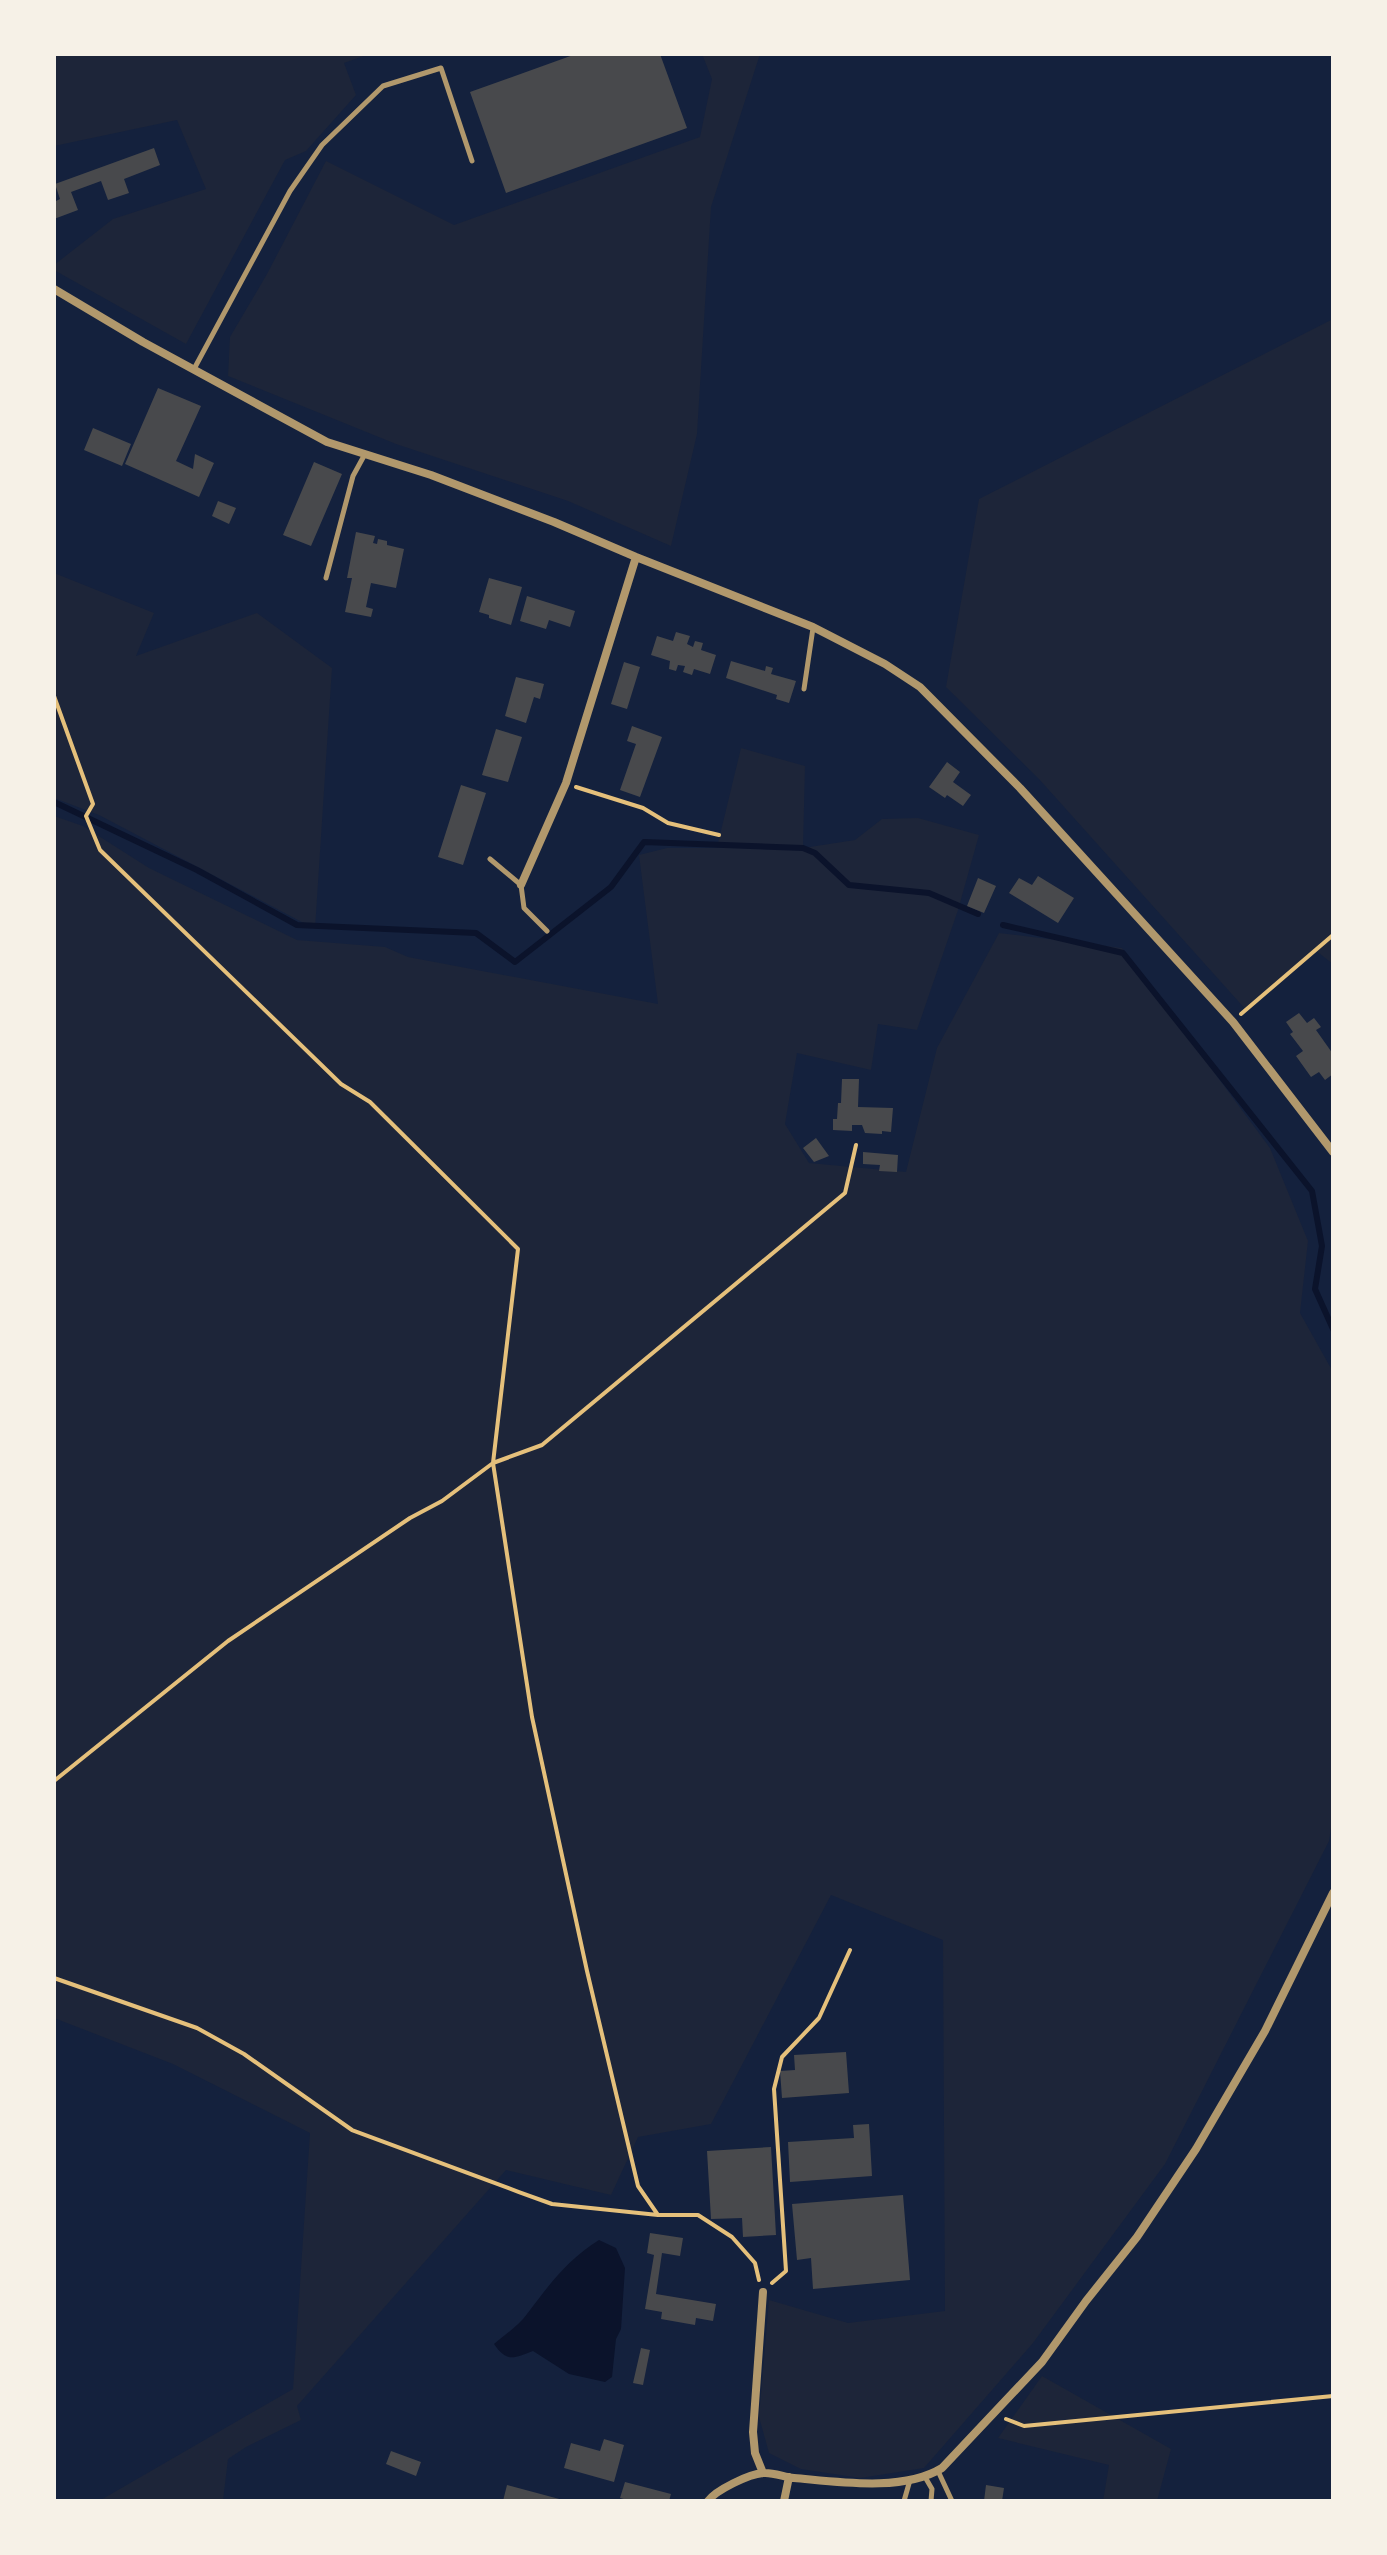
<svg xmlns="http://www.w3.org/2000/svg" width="1387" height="2555" viewBox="0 0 1387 2555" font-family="'Alegreya Sans',sans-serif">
<rect width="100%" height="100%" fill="#14213d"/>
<!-- green -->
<path fill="#1d2539" d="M54,54H369L344,63L356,95L306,151L285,160L186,344L54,270V265L113,219L206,189L177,120L54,146Z
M702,54H760L711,207L697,434L671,546L568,501L396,444L228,376L230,337L267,274L326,161L454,225L700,137L712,79Z
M1333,319V964L1315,950L1247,1011L1039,779L946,687L979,499Z
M54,573L154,613L136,656L257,613L332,668L315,929L99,815L54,798Z
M741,748L805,766L803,848L855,840L882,819L918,818L979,835L958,910L917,1030L878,1024L871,1070L797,1053L785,1124L809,1163L906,1172L937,1048L999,933L1122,948L1270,1148L1308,1241L1300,1313L1333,1372V1815L1329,1841L1165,2164L1033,2343L924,2468L860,2478L801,2469L769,2453L759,2417L769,2300L848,2323L945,2311L943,1940L831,1895L711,2124L638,2137L611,2195L506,2170L297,2406L301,2420L246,2447L228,2459L223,2501H99L293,2389L310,2133L173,2064L54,2018V816L83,826L149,868L297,940L385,947L408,957L658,1004L639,855L667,848H783L718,843Z
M1042,2376L1171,2449L1157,2501H1103L1109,2465L998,2438Z"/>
<!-- water -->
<path fill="#0b132b" d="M599,2240L616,2248L625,2268L621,2329L616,2339L612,2377L605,2382L569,2374L533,2351C514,2358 507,2363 494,2344C505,2335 519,2325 527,2314C549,2285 567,2260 599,2240Z"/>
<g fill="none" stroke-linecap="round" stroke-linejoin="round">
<!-- stream -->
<path stroke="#0b132b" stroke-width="6" d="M54,802L197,870L297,925L476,933L515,962L611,887L644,842L803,848L815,853L849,885L929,893L978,914
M1003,925L1123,953L1312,1191L1322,1246L1315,1289L1333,1329"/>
</g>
<!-- building -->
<path fill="#48494c" d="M576,54H660L687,128L506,193L470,92Z
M154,148L160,165L124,179L129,193L108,200L101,181L71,192L78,210L54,219V202L60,199L55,184Z
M158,388L201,406L176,461L193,469L195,454L214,463L199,497L125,464Z
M93,428L131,444L122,466L84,450Z
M314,462L342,474L311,546L283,535Z
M218,501L236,508L229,524L212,516Z
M356,532L375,536L373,543L377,544L378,539L387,541V545L404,549L396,588L371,583L366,607L373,609L371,617L345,612L352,578H347Z
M489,578L522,587L511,625L489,618V615L479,612Z
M527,596L575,611L570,627L549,620L546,629L520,621Z
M676,632L690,636L687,644L693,647L695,641L703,643L701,650L716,655L710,674L694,669L692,675L683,672L685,666L678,665L676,671L669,669L670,661L651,655L657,636L673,641Z
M731,661L765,671L766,666L773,668L771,674L796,681L789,703L776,699L777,695L726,678Z
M624,662L640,667L627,709L611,704Z
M516,677L544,684L540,699L534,697L526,723L505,716Z
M632,726L662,737L640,797L620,790L636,744L627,741Z
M496,729L522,737L508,782L482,775Z
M947,762L960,772L953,782L971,795L963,806L947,795L945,798L929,787Z
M461,785L486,793L463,865L438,857Z
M1038,876L1074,898L1058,923L1009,893L1019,878L1032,885Z
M978,878L996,886L984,913L967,906Z
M1299,1013L1307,1023L1314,1018L1321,1027L1316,1030L1333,1054V1074L1325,1080L1319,1072L1311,1077L1296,1056L1303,1051L1290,1034L1293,1032L1286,1022Z
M842,1079H859L858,1107L893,1108L891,1132L882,1131V1134L865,1133L862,1125H852V1131L833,1130V1119H837L838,1103H841Z
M816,1138L829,1156L814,1162L803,1148Z
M863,1152L898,1155L897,1172L879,1171L880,1165L863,1164Z
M846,2052L849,2093L782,2098L780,2071L795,2070L794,2055Z
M869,2124L872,2176L790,2182L788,2142L854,2138L853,2125Z
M771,2147L776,2235L743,2237L742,2218L711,2219L707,2151Z
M903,2195L910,2280L813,2289L811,2258L797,2260L792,2204Z
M650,2233L683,2238L680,2256L662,2253L656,2294L716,2304L713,2321L696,2318L695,2325L661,2319L662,2312L645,2309L654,2255L647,2253Z
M641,2348L650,2350L643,2385L633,2383Z
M604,2439L624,2445L614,2482L564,2468L571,2443L600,2451Z
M391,2451L421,2462L416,2476L386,2464Z
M625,2482L671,2494L669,2501H631L620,2498Z
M507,2485L563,2500V2501H503Z
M986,2485L1004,2488L1002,2501H984Z"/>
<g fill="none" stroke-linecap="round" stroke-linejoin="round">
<!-- path -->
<path stroke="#e5c07b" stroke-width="4" d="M54,696L93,804L86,816L100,850L341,1084L370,1102L518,1249L493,1463L532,1717L587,1971L638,2186L658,2215
M576,787L643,808L668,823L719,835
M1241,1014L1333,935
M54,1781L228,1641L410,1518L442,1501L493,1463L542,1445L845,1193L856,1145
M54,1978L197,2028L244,2054L352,2130L519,2192L552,2204L658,2215H698L732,2237L755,2263L759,2280
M772,2283L786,2271L774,2089L782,2057L819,2018L850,1950
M1006,2419L1024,2426L1333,2396"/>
<!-- service -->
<path stroke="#b1986c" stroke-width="5" d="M194,369L290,191L322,145L383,86L441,68L472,161
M326,578L353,476L365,454
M804,689L813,628
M490,859L521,885L524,908L547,931
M938,2471L952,2501
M925,2477L932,2489L931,2501
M904,2501L910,2480"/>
<!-- minor -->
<path stroke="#b1986c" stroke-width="8" d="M54,289L143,342L327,442L431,475L554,522L636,557L813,627L885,664L920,687L1020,788L1233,1022L1333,1152
M521,885L566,783L636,557
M763,2292L753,2432L755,2453L763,2473
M708,2501C716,2490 749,2474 763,2473C773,2472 784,2477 794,2478C839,2482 903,2492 942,2468L1042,2362L1086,2301L1137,2237L1196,2149L1265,2031L1333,1893
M784,2501L789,2477"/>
</g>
<!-- border -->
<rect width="1387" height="2555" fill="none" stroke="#f6f1e7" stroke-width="112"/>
</svg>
